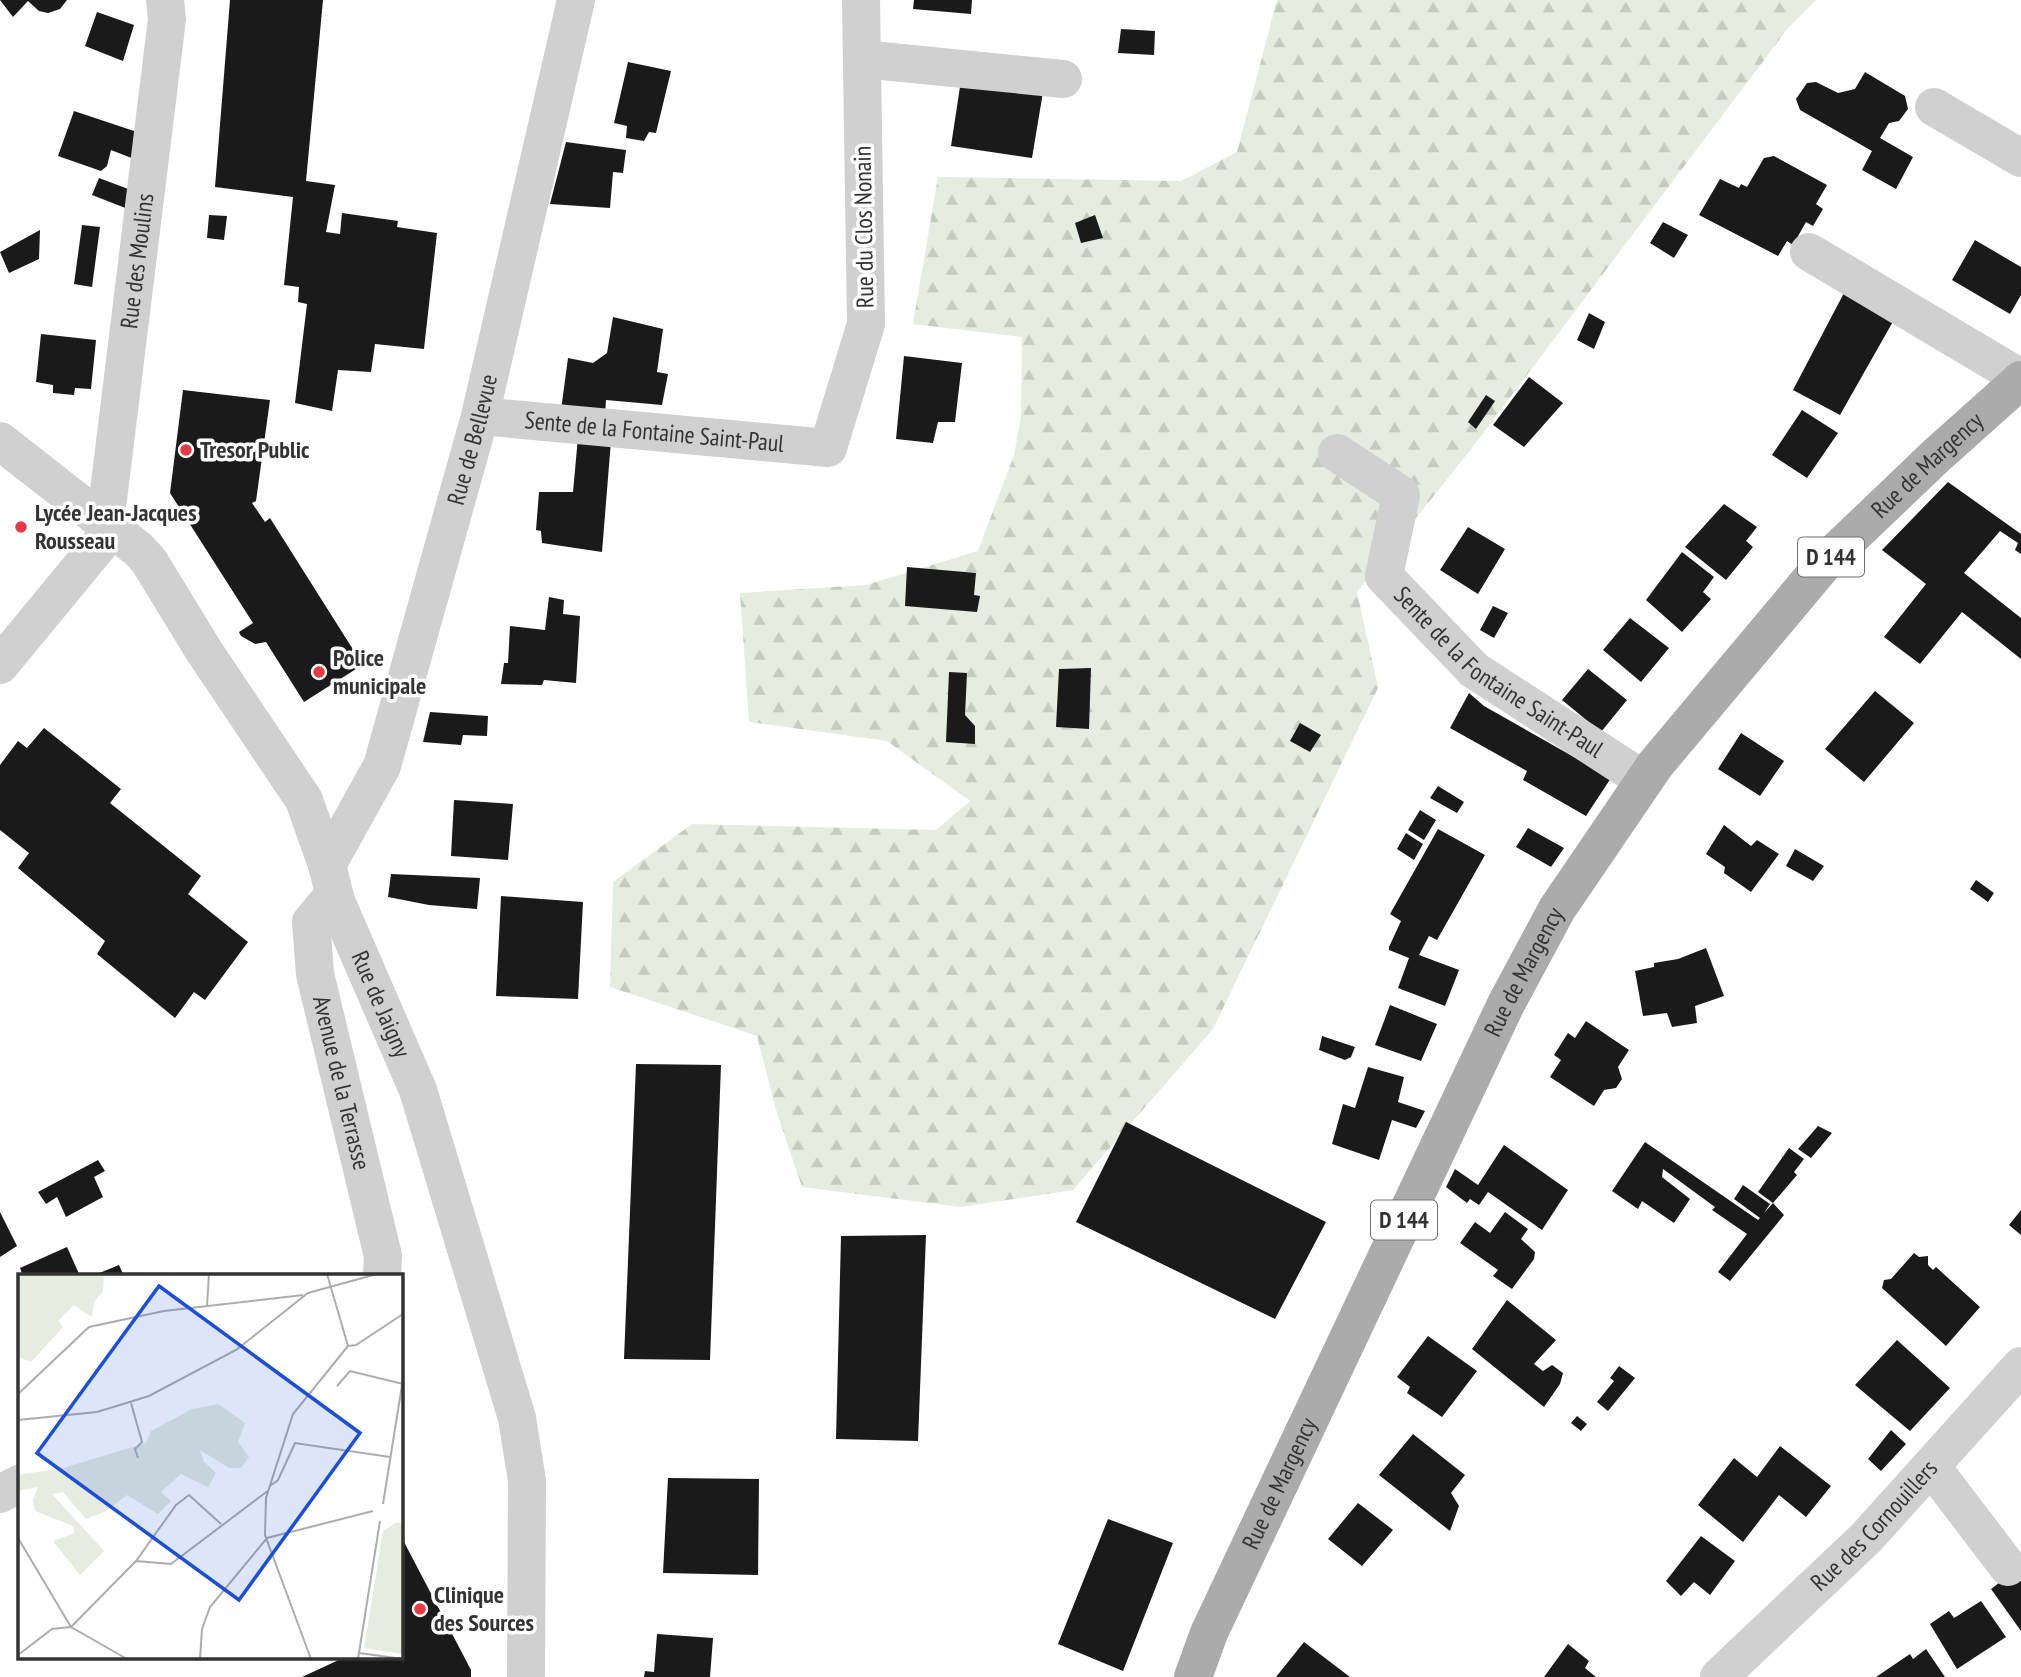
<svg xmlns="http://www.w3.org/2000/svg" width="2021" height="1677" viewBox="0 0 2021 1677" font-family="'PT Sans Narrow',sans-serif">
<defs>
<pattern id="forest-firs" width="22" height="20" patternUnits="userSpaceOnUse" patternTransform="scale(1.75)"><rect width="22" height="20" fill="#e6ecdf"/><path d="M5 1l3.5 6h-7zM16 11l3.5 6h-7z" fill="#c6cbc0"/></pattern>
</defs>
<rect width="100%" height="100%" fill="#fff"/>
<!-- forest -->
<path fill="url(#forest-firs)" d="M1277,0H1816L1788,28L1472,448L1357,592L1378,688L1213,1029L1073,1190L961,1207L802,1187L777,1113L757,1036L610,987L613,882L692,824L936,830L970,801L887,741L749,722L740,593L866,585L978,551L1014,455L1021,417L1022,337L913,324L938,177L1181,181L1237,152Z"/>
<!-- building -->
<path fill="#1a1a1a" d="M0,0H67L60,9L48,13L39,11L28,1L13,17Z
M230,0H323L306,181L335,185L326,232L340,234L342,213L398,221L397,227L437,233L424,349L375,344L371,372L338,370L332,411L295,403L307,304L298,302L299,287L284,285L293,197L215,187Z
M914,0H972L971,14L913,9Z
M97,12L134,25L123,61L85,46Z
M1121,29L1155,31L1154,55L1118,53Z
M628,62L671,71L656,133L649,132L644,141L626,138L627,126L614,123Z
M1865,72L1905,96L1908,109L1899,121L1889,123L1880,138L1913,157L1896,189L1862,170L1872,151L1800,110L1796,99L1807,83L1816,82L1838,93L1855,89Z
M961,80L1043,92L1032,158L951,146Z
M74,111L137,132L134,159L111,150L107,166L101,171L58,156Z
M566,142L626,150L623,173L613,172L610,208L550,204Z
M1774,156L1827,185L1816,204L1823,209L1813,226L1806,222L1793,245L1787,241L1778,256L1699,215L1720,179L1739,188L1741,184L1747,187L1764,158Z
M99,178L131,190L128,209L92,195Z
M209,215L227,216L224,240L207,238Z
M1095,215L1103,238L1081,243L1075,223Z
M1663,222L1688,235L1674,258L1650,243Z
M82,225L100,227L92,287L74,284Z
M40,230L39,259L9,273L0,252Z
M1975,240L2021,267V295L2010,314L1952,280Z
M1845,291L1895,318L1840,415L1793,390Z
M1589,313L1605,322L1594,349L1577,340Z
M613,317L663,329L657,372L668,374L662,405L606,400L605,416L561,410L568,358L593,363L607,353Z
M41,334L96,340L91,389L75,388L74,395L53,393V385L36,382Z
M904,356L962,363L955,422H938L933,443L896,439Z
M1529,377L1563,403L1524,447L1493,425Z
M183,390L270,400L256,501L252,503L265,522L270,518L354,651L348,656L356,669L304,702L266,642L255,644L241,636L239,632L253,623L170,493Z
M1486,395L1495,401L1476,429L1468,422Z
M1802,410L1838,433L1807,478L1772,455Z
M578,437L611,441L602,552L542,543L541,531L536,530L539,492H573Z
M1948,482L2021,534V554L2015,550L2018,543L2000,531L1964,573L2021,618V659L1962,612L1920,664L1884,637L1926,584L1882,550Z
M1724,504L1757,527L1746,541L1753,547L1726,580L1685,547Z
M1468,527L1505,549L1478,594L1440,570Z
M1682,552L1714,577L1703,592L1711,599L1682,632L1646,600Z
M907,567L976,573L974,595L980,596L977,612L905,606Z
M549,597L564,600L563,614L580,616L576,683L544,680L542,685L501,684L504,663H508L510,626L545,630Z
M1493,606L1508,613L1494,638L1480,630Z
M1630,618L1669,648L1641,682L1603,650Z
M1091,668L1089,729L1056,727L1059,669Z
M1588,669L1627,700L1601,732L1562,700Z
M949,672L967,673L965,715L975,726V744L946,742Z
M1875,691L1914,723L1864,782L1825,749Z
M1469,693L1484,706L1611,778L1586,816L1523,780L1527,771L1450,728Z
M430,712L488,716L487,736L463,735L461,745L423,742Z
M1300,723L1321,735L1310,752L1290,741Z
M44,728L121,789L110,803L201,876L188,894L248,942L205,1000L194,992L175,1018L97,954L105,941L18,868L29,853L0,830V765L18,741L27,748Z
M1741,733L1784,761L1760,796L1718,769Z
M1438,786L1464,802L1457,813L1430,798Z
M454,800L513,804L508,860L451,856Z
M1420,810L1436,820L1424,840L1408,830Z
M1724,825L1751,846L1757,840L1779,854L1751,892L1724,873L1725,867L1706,854Z
M1528,828L1564,848L1551,867L1516,847Z
M1438,829L1485,855L1437,940L1429,936L1419,955L1459,970L1445,1006L1398,988L1409,958L1389,950V947L1401,921L1390,914Z
M1406,833L1423,844L1414,860L1397,849Z
M1795,849L1824,866L1813,881L1786,866Z
M391,874L480,878L477,909L429,905L388,897Z
M1976,880L1994,893L1988,902L1970,889Z
M501,896L583,902L578,999L496,996Z
M1706,948L1724,996L1695,1006L1697,1023L1672,1027L1667,1013L1643,1016L1635,971L1654,967V963L1678,959Z
M1390,1005L1437,1024L1421,1061L1375,1045Z
M1586,1021L1629,1050L1618,1067L1622,1079L1616,1088L1604,1090L1594,1106L1550,1077L1561,1060L1554,1055L1568,1033L1575,1038Z
M1322,1036L1355,1047L1351,1057L1345,1060L1319,1050Z
M636,1064L721,1065L710,1360L624,1359Z
M1368,1067L1404,1077L1398,1102L1425,1111L1416,1128L1392,1120L1379,1160L1332,1144L1343,1104L1355,1108Z
M1126,1122L1326,1222L1275,1319L1076,1222Z
M1818,1126L1832,1133L1811,1158L1798,1149Z
M1645,1142L1758,1220L1760,1218L1734,1199L1743,1185L1770,1204L1764,1213L1773,1203L1758,1192L1789,1148L1804,1159L1794,1172L1797,1175L1773,1203L1784,1215L1730,1281L1718,1272L1747,1234L1712,1210L1715,1207L1663,1169L1662,1177L1690,1199L1674,1223L1642,1201L1638,1209L1612,1191Z
M1504,1145L1568,1190L1542,1230L1488,1192L1479,1205L1470,1199L1467,1203L1446,1187L1455,1169L1478,1185Z
M98,1160L105,1171L94,1177L103,1197L66,1217L57,1197L46,1204L38,1192Z
M2021,1210V1235L2009,1225Z
M0,1212L17,1246L0,1257Z
M1505,1212L1528,1229L1521,1239L1535,1252L1534,1259L1512,1289L1493,1276L1498,1270L1460,1243L1475,1222L1490,1233Z
M926,1235L918,1441L836,1439L841,1236Z
M67,1247L80,1276H23L20,1268Z
M1914,1253L1919,1257L1928,1256V1265L1933,1270L1936,1267L1980,1307L1946,1346L1882,1288L1884,1280L1891,1279Z
M119,1265L124,1276H92Z
M1507,1300L1556,1340L1534,1364L1543,1371L1552,1365L1563,1373L1560,1384L1544,1407L1472,1349Z
M1428,1336L1477,1371L1442,1417L1407,1393L1410,1387L1397,1377Z
M1897,1340L1950,1388L1910,1431L1855,1385Z
M1619,1366L1635,1378L1608,1411L1597,1402L1614,1381L1610,1378Z
M1577,1416L1587,1424L1581,1431L1571,1423Z
M1891,1430L1906,1444L1881,1471L1868,1459Z
M1413,1434L1465,1475L1451,1493L1459,1506L1450,1531L1379,1475Z
M1780,1446L1831,1486L1806,1517L1779,1495L1743,1542L1698,1505L1734,1458L1757,1477Z
M668,1478L759,1479L758,1575L663,1573Z
M1358,1503L1393,1530L1362,1566L1328,1539Z
M1108,1519L1173,1543L1123,1671L1058,1644Z
M1701,1536L1735,1561L1710,1595L1694,1582L1681,1596L1666,1581Z
M403,1540L471,1670V1677H302L343,1658H401Z
M2012,1573L2021,1580V1631L1991,1589Z
M1981,1601L2006,1637L1957,1669L1930,1624L1949,1611L1954,1618Z
M657,1634L713,1638L710,1677H644L645,1671L654,1672Z
M1304,1642L1350,1677H1276Z
M1568,1644L1589,1661L1585,1668L1596,1677H1544Z
M1926,1649L1945,1677H1876L1910,1654L1913,1659Z"/>
<g fill="none" stroke-linecap="round" stroke-linejoin="round">
<!-- minor -->
<g stroke="#d0d0d0" stroke-width="38">
<path d="M862,59L1063,79"/>
<path d="M1934,107L2021,158"/>
<path d="M1809,252L2021,378"/>
<path id="s1" d="M480,416L828,448L866,324L861,0"/>
<path id="s2" d="M0,441L138,549L149,561L204,651L304,800L327,865L336,901L418,1090L517,1418L527,1481L526,1677"/>
<path id="s3" d="M1337,453L1401,495L1384,576L1474,670L1644,780"/>
<path id="s4" d="M0,665L103,540L167,19L165,0"/>
<path id="s5" d="M327,865L382,766L480,416L576,0"/>
<path id="s6" d="M336,901L325,905L311,922L315,974L383,1256L382,1276"/>
<path d="M1931,1466L2008,1567"/>
<path d="M0,1494L19,1484"/>
<path id="s7" d="M1719,1677L1866,1538L2021,1366"/>
</g>
<!-- major -->
<path stroke="#ababab" stroke-width="38" id="s8" d="M1193,1677L1209,1633L1506,1004L1557,909L1655,765L1827,560L1937,455L2021,380"/>
</g>
<!-- markers -->
<g fill="#e63946" stroke="#fff" stroke-width="2.5">
<circle cx="186" cy="450" r="7"/>
<circle cx="21" cy="527" r="7"/>
<circle cx="319" cy="672" r="7"/>
<circle cx="420" cy="1609" r="7"/>
</g>
<g text-anchor="middle" stroke-width="7" stroke-linejoin="round" paint-order="stroke">
<!-- shield labels -->
<g fill="#fff" stroke="#707070" stroke-width="2">
<rect x="1798" y="537.5" width="66" height="39" rx="5"/>
<rect x="1371" y="1200.5" width="66" height="39" rx="5"/>
</g>
<g font-size="23" font-weight="bold" fill="#333">
<text x="1831" y="565">D 144</text>
<text x="1404" y="1228">D 144</text>
</g>
<!-- street labels -->
<g font-size="24" fill="#333" stroke="#fff">
<text transform="translate(864 227) rotate(-91)" y="8">Rue du Clos Nonain</text>
<text dy="8" stroke="none"><textPath href="#s4" startOffset="443">Rue des Moulins</textPath></text>
<text dy="8" stroke="none"><textPath href="#s1" startOffset="175">Sente de la Fontaine Saint-Paul</textPath></text>
<text dy="8" stroke="none"><textPath href="#s5" startOffset="452">Rue de Bellevue</textPath></text>
<text dy="8" stroke="none"><textPath href="#s8" startOffset="1430">Rue de Margency</textPath></text>
<text dy="8" stroke="none"><textPath href="#s3" startOffset="310">Sente de la Fontaine Saint-Paul</textPath></text>
<text dy="8" stroke="none"><textPath href="#s8" startOffset="779">Rue de Margency</textPath></text>
<text dy="8" stroke="none"><textPath href="#s2" startOffset="695">Rue de Jaigny</textPath></text>
<text dy="8" stroke="none"><textPath href="#s6" startOffset="198">Avenue de la Terrasse</textPath></text>
<text dy="8" stroke="none"><textPath href="#s8" startOffset="212">Rue de Margency</textPath></text>
<text dy="8" stroke="none"><textPath href="#s7" startOffset="217">Rue des Cornouillers</textPath></text>
</g>
<!-- poi labels -->
<g font-size="24" font-weight="bold" fill="#333" stroke="#fff" text-anchor="start">
<text x="200" y="458">Tresor Public</text>
<text x="35" y="521">Lycée Jean-Jacques<tspan x="35" dy="28">Rousseau</tspan></text>
<text x="333" y="666">Police<tspan x="333" dy="28">municipale</tspan></text>
<text x="434" y="1603">Clinique<tspan x="434" dy="28">des Sources</tspan></text>
</g>
</g>
<!-- overview -->
<g transform="translate(18 1274)">
<rect width="385" height="385" fill="#fff"/>
<path d="M0,0H86L85,17L76,28L74,43L56,31L40,47L45,53L13,88L0,83ZM200,130L227,149L220,168L231,183L223,194H211L182,176L186,188L198,199L190,213L163,200L143,218L153,227L140,240L109,221L88,237L68,245L45,218L34,220L86,277L62,301L35,267L57,259L55,252L17,237L15,226L20,213L0,217V201L45,194L128,169L133,157L174,135Z" fill="#e6ecdf"/>
<path d="M379,248L385,251L384,380L346,374L365,257Z" fill="#e6ecdf"/>
<path fill="none" stroke="#adadad" stroke-width="2" d="M309,0L330,72M189,32L191,0M330,72L338,71L385,40M319,112L332,97L385,110M0,120L71,53L146,37L285,21M113,129L124,168L117,175L120,184M0,146L79,138L131,122L218,76L290,19L359,0M252,212L260,206L277,169L372,183M365,230L385,105M0,264L53,353L109,385M118,287L153,290L251,216M53,353L118,287L158,231L171,221L203,250M341,379L385,385M0,381L34,355L53,353M182,385L184,355L192,333L249,264L355,237M293,385L247,261L248,224L275,140L330,72M340,385L362,247"/>
<path fill="#1d4ed8" fill-opacity="0.15" stroke="#1d4ed8" stroke-width="3.5" d="M141,12L342,159L221,326L19,179Z"/>
<rect width="385" height="385" fill="none" stroke="#333" stroke-width="3.5"/>
</g>
</svg>
